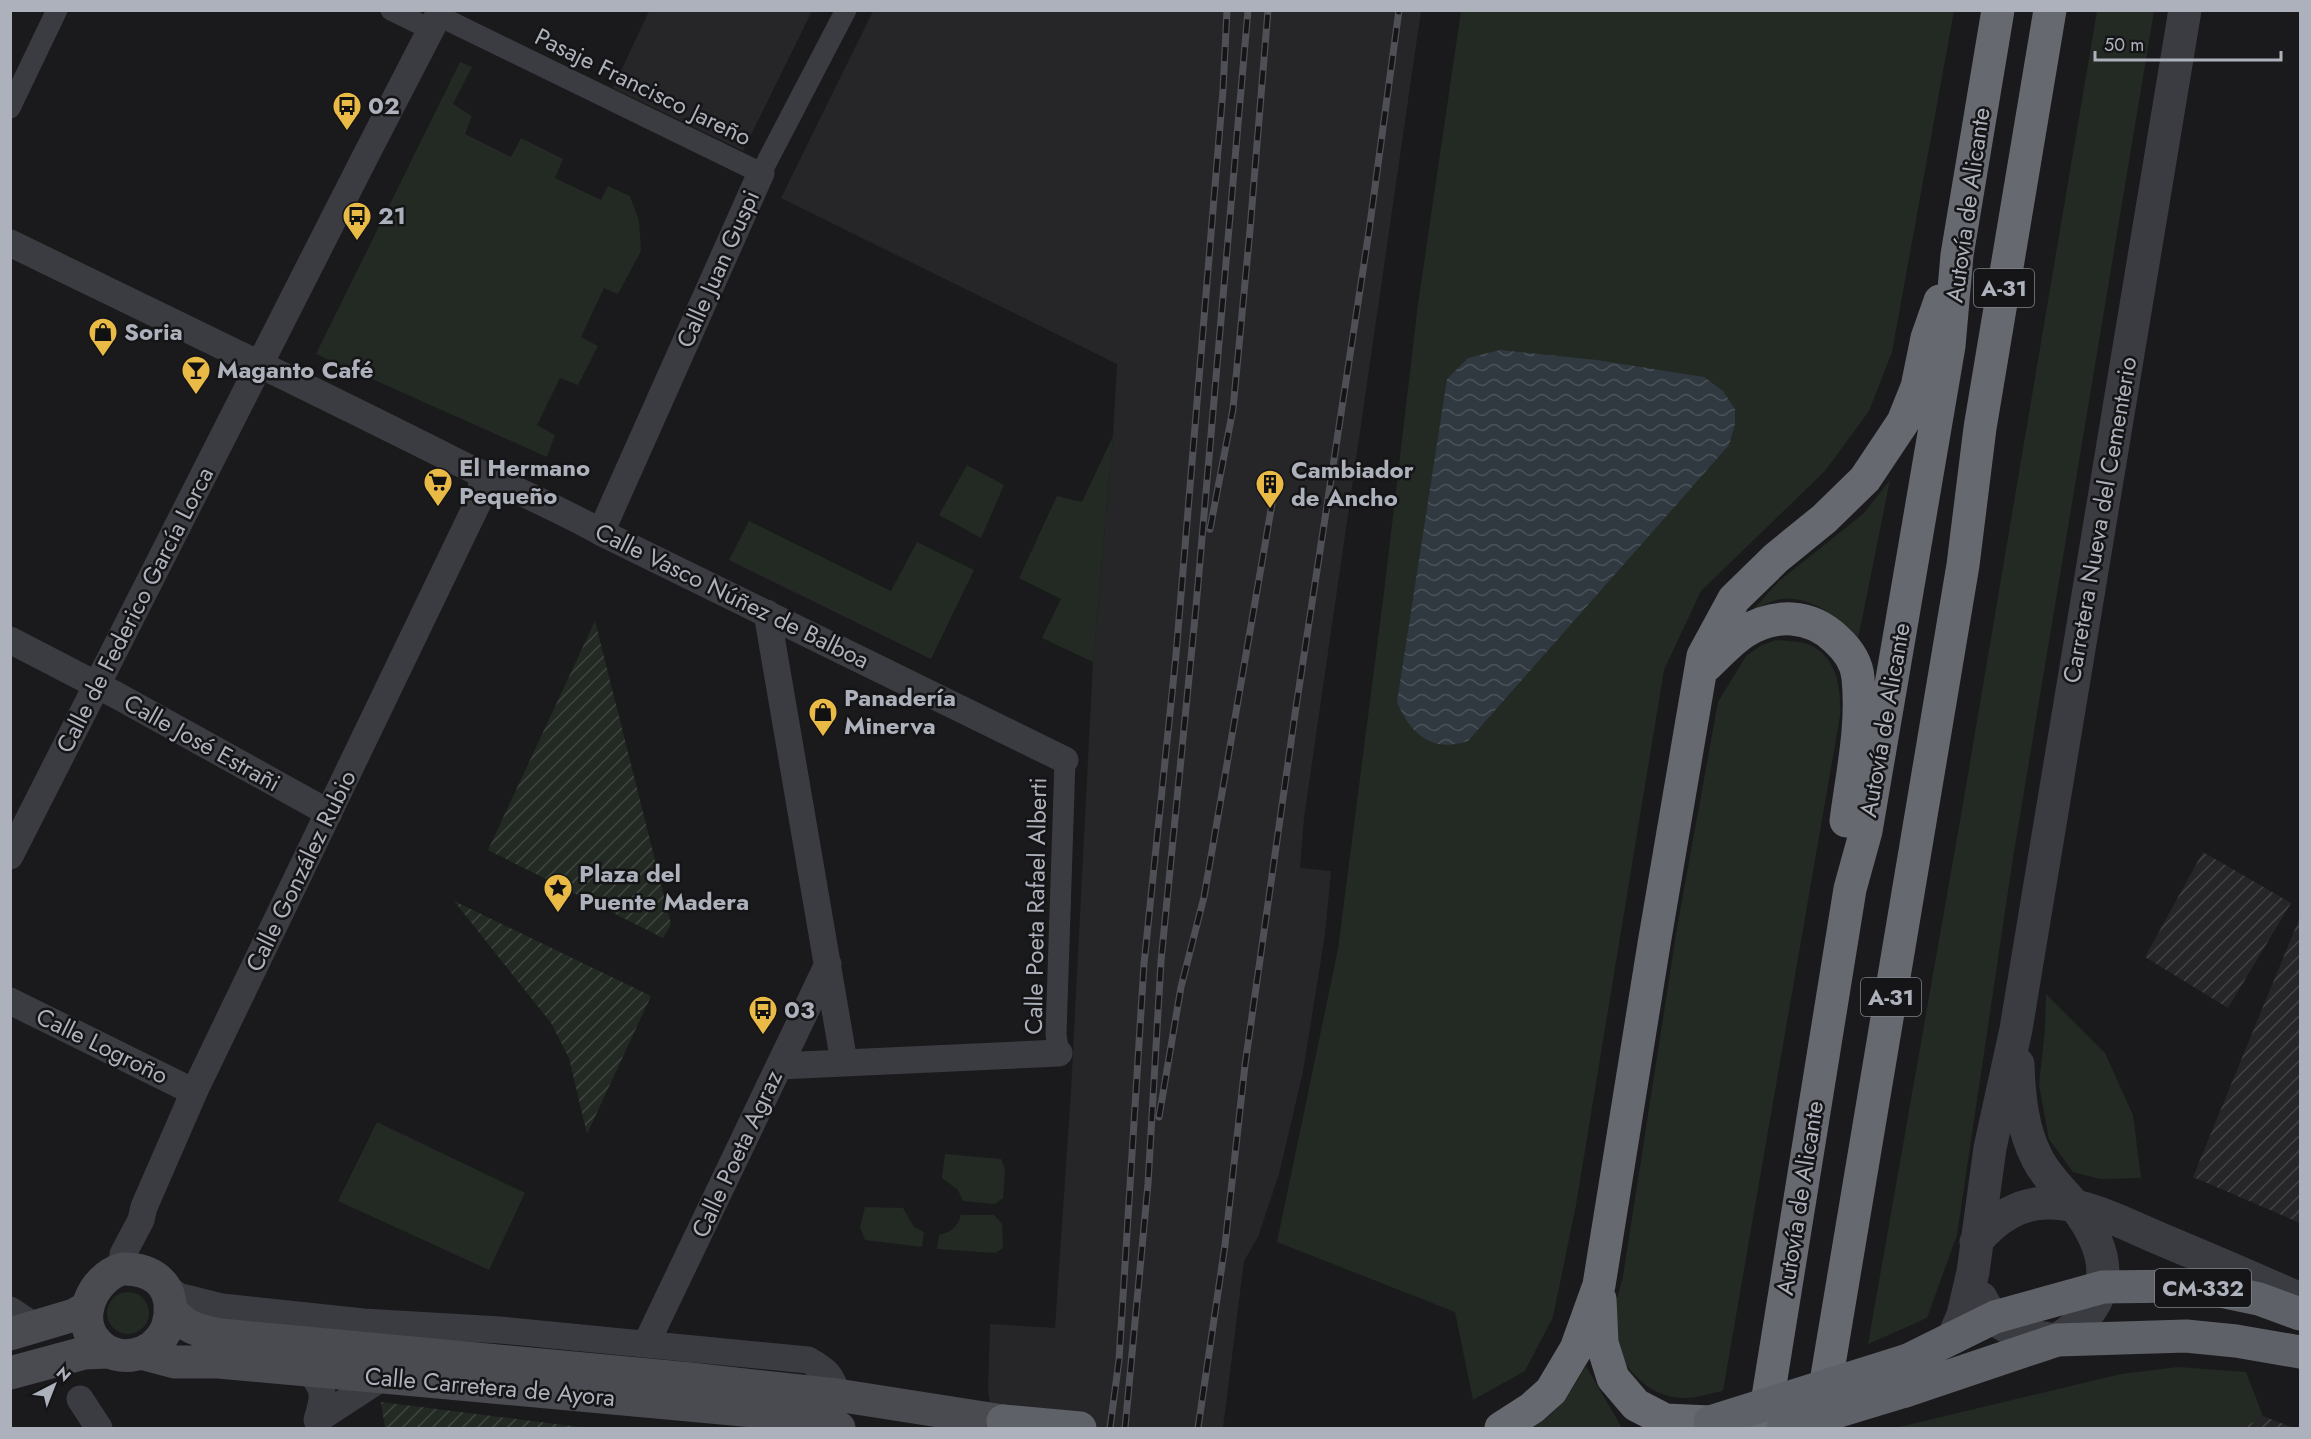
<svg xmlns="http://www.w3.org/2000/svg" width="2311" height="1439" viewBox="0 0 2311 1439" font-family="Jost,sans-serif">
<defs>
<pattern id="industrial-furrows" width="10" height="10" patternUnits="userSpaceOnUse" patternTransform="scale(1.5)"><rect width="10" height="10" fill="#262629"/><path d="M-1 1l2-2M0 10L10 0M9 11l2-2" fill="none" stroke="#434346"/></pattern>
<pattern id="garden-furrows" width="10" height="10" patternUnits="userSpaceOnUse" patternTransform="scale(1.5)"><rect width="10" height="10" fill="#222a23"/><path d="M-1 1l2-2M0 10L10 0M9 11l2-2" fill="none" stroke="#3f4641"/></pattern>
<pattern id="water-waves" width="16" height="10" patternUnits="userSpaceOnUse" patternTransform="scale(1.5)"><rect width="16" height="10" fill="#303840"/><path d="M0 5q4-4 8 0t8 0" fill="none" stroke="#4b525a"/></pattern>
</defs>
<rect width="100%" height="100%" fill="#1a1a1c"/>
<!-- built -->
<path fill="#262629" d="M649,11H812L743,151L613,88Z
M873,11H1421L1304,818L1300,868L1331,871L1325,934L1303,1072L1279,1174L1258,1237L1244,1261L1223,1428H994L988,1391L990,1324L1055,1328L1071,1091L1093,662L1113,436L1117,364L781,198Z"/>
<!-- industrial -->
<path fill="url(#industrial-furrows)" d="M2203,852L2291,903L2228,1008L2145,957Z
M2300,917V1223L2193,1177Z
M2263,1416L2294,1428H2243Z"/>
<!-- green -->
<path fill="#222a23" d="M1461,11H1954L1892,352L1869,411L1825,471L1701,591L1664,670L1576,1205L1553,1317L1525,1371L1473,1400L1455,1312L1277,1242L1338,949L1384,592L1418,304Z
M2097,11H2154L2013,858L1957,1235L1927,1318L1868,1344L1964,798Z
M460,62L472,67L453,104L472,116L465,134L511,157L521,138L563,159L555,178L601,200L608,186L630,196L639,221L641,251L618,294L604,288L581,337L598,346L578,385L560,378L537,425L555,435L547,457L316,354Z
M1113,436L1093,662L1042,638L1061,599L1019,578L1057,496L1082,502Z
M967,465L1004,485L981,538L939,515Z
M1890,480L1858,639C1843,618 1804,592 1777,600C1768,602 1759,608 1751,612L1779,581L1863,514Z
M749,521L891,591L917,542L974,570L931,659L729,560Z
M1776,640C1786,641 1801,641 1810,645C1838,658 1841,689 1840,716L1723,1391C1711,1393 1698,1398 1686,1398C1647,1400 1612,1360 1613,1322C1613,1307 1620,1291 1623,1276L1677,928L1718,702L1746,656L1760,646Z
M2046,994L2105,1053L2133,1115L2141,1178L2100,1179L2073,1172L2049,1139L2039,1085L2045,1029Z
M377,1122L525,1193L489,1270L338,1201Z
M945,1154L1001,1159L1005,1169L1003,1198L995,1204L963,1201L958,1190L942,1178Z
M865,1207L903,1208L914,1227L924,1232L922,1247L865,1240L860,1227Z
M961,1215H994L1002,1224L1003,1248L995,1253L937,1249L939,1235C952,1232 957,1227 961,1215Z
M107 1313a21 21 0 1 1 42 0a21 21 0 1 1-42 0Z
M1586,1366L1622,1428H1532C1560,1411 1570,1393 1586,1366Z
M2178,1367L2246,1372L2263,1416L2243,1428H1895L2121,1374Z"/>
<!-- garden -->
<path fill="url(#garden-furrows)" d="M595,621L671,924L663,938L488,850Z
M454,901L651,996L587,1134L569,1058L551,1023Z
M381,1402L580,1427L385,1428Z"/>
<!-- water -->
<path fill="url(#water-waves)" d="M1500,350L1597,360L1704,377L1723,391L1735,409V424L1729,445L1468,741C1432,753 1411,735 1397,702L1447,379L1468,358Z"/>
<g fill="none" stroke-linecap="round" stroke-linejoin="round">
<!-- pedestrian -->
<path stroke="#3b3c41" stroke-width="21" d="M391,10L432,30
M439,16L761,173L846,10
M10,108L57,10
M1059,1053L1056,1035L1065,760"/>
<!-- minor -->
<path stroke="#3b3c41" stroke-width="27" d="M10,243C158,315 306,386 453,460C503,485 555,506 604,534L1065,760
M601,532L761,173
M767,613L844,1062
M10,640L118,696L329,813
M10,856L363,161L441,10
M10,1001L194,1092
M779,1066L1059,1053
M122,1269L123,1254L141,1220L144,1207L194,1092L482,494L481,474
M163,1285L178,1296L222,1307L363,1322L500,1330L808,1360C826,1370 832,1375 837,1395
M10,1310L37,1328
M646,1344L828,964
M310,1371C326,1392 324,1396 317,1420L383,1377
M80,1399L99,1428"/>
<!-- tertiary -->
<path stroke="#3b3c41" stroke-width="33" d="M1976,1242C1994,1219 2020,1202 2050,1203C2086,1203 2125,1224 2158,1238C2206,1258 2253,1278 2300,1299
M1981,1298C1997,1332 2024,1335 2057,1340C2115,1303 2115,1257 2074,1205C2061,1190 2046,1176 2037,1158C2022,1129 2019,1095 2018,1064
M1953,1338L1963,1315L1973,1272L1990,1148L2016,1029L2185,10"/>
<!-- secondary -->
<path stroke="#494b51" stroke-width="33" d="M122,1269C151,1268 173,1283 170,1315C169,1321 168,1327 165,1332C152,1356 119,1364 99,1345C73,1321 92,1278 122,1269Z
M170,1310C187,1328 197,1331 221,1335L691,1379L837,1395L1003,1421
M10,1334L74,1315L88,1307
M141,1353L175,1362H219L765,1412L839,1428
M10,1373L84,1353L108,1352"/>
<!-- trunk -->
<path stroke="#5f6168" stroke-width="33" d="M1908,1360L1995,1317L2103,1287L2183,1286L2216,1290L2259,1299L2300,1314
M1905,1391L2057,1340L2186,1336L2236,1341L2300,1352
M1003,1421L1080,1428"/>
<!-- motorway -->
<path stroke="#676971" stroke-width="33" d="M1706,666C1718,655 1730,641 1744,632C1775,613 1810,614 1836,639C1847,649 1857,663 1858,678C1863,726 1852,774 1846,821
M1600,1299L1602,1343L1613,1378L1636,1405L1665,1420L1710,1422
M1821,1412L1963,565L1980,428L2050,10
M1501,1428L1532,1408L1551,1391L1576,1349L1599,1285L1654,944L1703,656L1734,599L1776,558L1824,519L1865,479L1903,422L1917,387L1927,338L1940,301
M1763,1428L1850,889L1866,831L1949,346L1957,255L1998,10"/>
<!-- rail casing -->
<g stroke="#4e5056" stroke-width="7">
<path id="rail" d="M1210,529L1233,409L1250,230L1268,10
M1159,1117L1181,987L1204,897L1272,504
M1110,1428L1119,1360L1144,964L1176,655L1223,90L1227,10
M1125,1428L1148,1184L1161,961L1196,607L1248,10
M1198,1428L1225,1245L1245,1065L1295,714L1369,231L1399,10"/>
</g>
<!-- rail -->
<use href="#rail" stroke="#151517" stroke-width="4.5" stroke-dasharray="14" stroke-linecap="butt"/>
<!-- trunk-bridge -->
<path stroke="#5f6168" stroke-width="33" d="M1710,1422L1908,1360
M1783,1428L1905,1391"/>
</g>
<!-- icons -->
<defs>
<g id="bus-pin" transform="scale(1.5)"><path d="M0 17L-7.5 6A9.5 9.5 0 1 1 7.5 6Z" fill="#e9ba45" stroke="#151517"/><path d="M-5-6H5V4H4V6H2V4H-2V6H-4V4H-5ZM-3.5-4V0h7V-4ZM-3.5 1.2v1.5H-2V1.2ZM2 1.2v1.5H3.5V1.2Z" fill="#111"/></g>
<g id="shop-pin" transform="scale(1.5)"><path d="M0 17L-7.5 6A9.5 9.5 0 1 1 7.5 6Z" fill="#e9ba45" stroke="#151517"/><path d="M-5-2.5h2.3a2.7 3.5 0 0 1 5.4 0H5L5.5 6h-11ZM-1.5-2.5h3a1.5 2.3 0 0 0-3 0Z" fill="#111"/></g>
<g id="bar-pin" transform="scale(1.5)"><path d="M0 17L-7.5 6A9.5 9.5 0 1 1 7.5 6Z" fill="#e9ba45" stroke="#151517"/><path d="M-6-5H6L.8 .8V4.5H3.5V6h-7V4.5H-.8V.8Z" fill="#111"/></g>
<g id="supermarket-pin" transform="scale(1.5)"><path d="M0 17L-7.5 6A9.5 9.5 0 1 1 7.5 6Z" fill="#e9ba45" stroke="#151517"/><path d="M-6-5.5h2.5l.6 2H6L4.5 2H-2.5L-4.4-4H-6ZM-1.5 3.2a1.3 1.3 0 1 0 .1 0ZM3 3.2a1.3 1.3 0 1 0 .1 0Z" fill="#111"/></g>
<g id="building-pin" transform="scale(1.5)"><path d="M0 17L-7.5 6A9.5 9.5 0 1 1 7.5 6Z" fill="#e9ba45" stroke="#151517"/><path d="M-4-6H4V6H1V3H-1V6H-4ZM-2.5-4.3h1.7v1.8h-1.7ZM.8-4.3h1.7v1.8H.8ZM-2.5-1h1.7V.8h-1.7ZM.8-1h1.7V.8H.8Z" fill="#111"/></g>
<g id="sight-pin" transform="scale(1.5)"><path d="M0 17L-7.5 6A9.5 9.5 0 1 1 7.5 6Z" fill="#e9ba45" stroke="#151517"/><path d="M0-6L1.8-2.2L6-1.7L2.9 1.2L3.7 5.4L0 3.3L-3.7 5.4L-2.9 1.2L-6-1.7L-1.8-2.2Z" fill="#111"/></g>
</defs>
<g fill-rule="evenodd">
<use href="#bus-pin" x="347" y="106"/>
<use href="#bus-pin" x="357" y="216"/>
<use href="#shop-pin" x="103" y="332"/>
<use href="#bar-pin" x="196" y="370"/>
<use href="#supermarket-pin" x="438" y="482"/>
<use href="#building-pin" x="1270" y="484"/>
<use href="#shop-pin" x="823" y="712"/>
<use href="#sight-pin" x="558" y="888"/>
<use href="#bus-pin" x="763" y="1010"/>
</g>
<g text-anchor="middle" stroke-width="5" stroke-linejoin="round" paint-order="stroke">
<!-- shield labels -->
<g fill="#151517" stroke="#7f828a" stroke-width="1.5">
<rect x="1974" y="269" width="60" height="38" rx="4.5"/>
<rect x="1861" y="978" width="60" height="38" rx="4.5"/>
<rect x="2155" y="1269" width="96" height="38" rx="4.5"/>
</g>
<g font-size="22" font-weight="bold" fill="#adb1bb">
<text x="2004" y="296">A-31</text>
<text x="1891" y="1005">A-31</text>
<text x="2203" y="1296">CM-332</text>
</g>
<!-- street labels -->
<g font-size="24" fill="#adb1bb" stroke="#151517">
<text transform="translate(643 87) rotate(26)" y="8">Pasaje Francisco Jareño</text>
<text transform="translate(1968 205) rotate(-82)" y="8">Autovía de Alicante</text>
<text transform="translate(718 269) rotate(-66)" y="8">Calle Juan Guspi</text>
<text transform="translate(2100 520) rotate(-80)" y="8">Carretera Nueva del Cementerio</text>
<text transform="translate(732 596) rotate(26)" y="8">Calle Vasco Núñez de Balboa</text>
<text transform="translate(135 610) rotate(-63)" y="8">Calle de Federico García Lorca</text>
<text transform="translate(1885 720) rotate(-80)" y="8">Autovía de Alicante</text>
<text transform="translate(202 743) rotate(29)" y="8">Calle José Estrañi</text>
<text transform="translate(301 871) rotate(-64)" y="8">Calle González Rubio</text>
<text transform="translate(1036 906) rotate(-89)" y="8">Calle Poeta Rafael Alberti</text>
<text transform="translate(102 1046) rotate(26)" y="8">Calle Logroño</text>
<text transform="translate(737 1154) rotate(-65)" y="8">Calle Poeta Agraz</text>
<text transform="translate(1800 1198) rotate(-81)" y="8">Autovía de Alicante</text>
<text transform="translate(490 1387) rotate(5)" y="8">Calle Carretera de Ayora</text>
</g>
<!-- poi labels -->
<g font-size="24" font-weight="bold" fill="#adb1bb" stroke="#151517" text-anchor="start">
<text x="368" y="114">02</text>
<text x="378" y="224">21</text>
<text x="124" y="340">Soria</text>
<text x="217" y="378">Maganto Café</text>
<text x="459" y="476">El Hermano<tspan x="459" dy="28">Pequeño</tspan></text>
<text x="1291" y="478">Cambiador<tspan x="1291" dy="28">de Ancho</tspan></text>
<text x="844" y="706">Panadería<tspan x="844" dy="28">Minerva</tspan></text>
<text x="579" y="882">Plaza del<tspan x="579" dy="28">Puente Madera</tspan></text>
<text x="784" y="1018">03</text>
</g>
</g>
<!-- border -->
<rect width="2311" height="1439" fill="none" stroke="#adb1bb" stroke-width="24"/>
<!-- north arrow -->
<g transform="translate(54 1385) rotate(42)" stroke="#151517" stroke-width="4.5" paint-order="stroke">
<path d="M0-4.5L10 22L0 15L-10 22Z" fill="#adb1bb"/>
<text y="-9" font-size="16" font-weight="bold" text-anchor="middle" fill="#adb1bb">N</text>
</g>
<!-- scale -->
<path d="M2095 51v9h186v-9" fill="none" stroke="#adb1bb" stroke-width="3"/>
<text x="2104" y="51" font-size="18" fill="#adb1bb" stroke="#151517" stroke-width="4.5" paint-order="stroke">50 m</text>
</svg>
